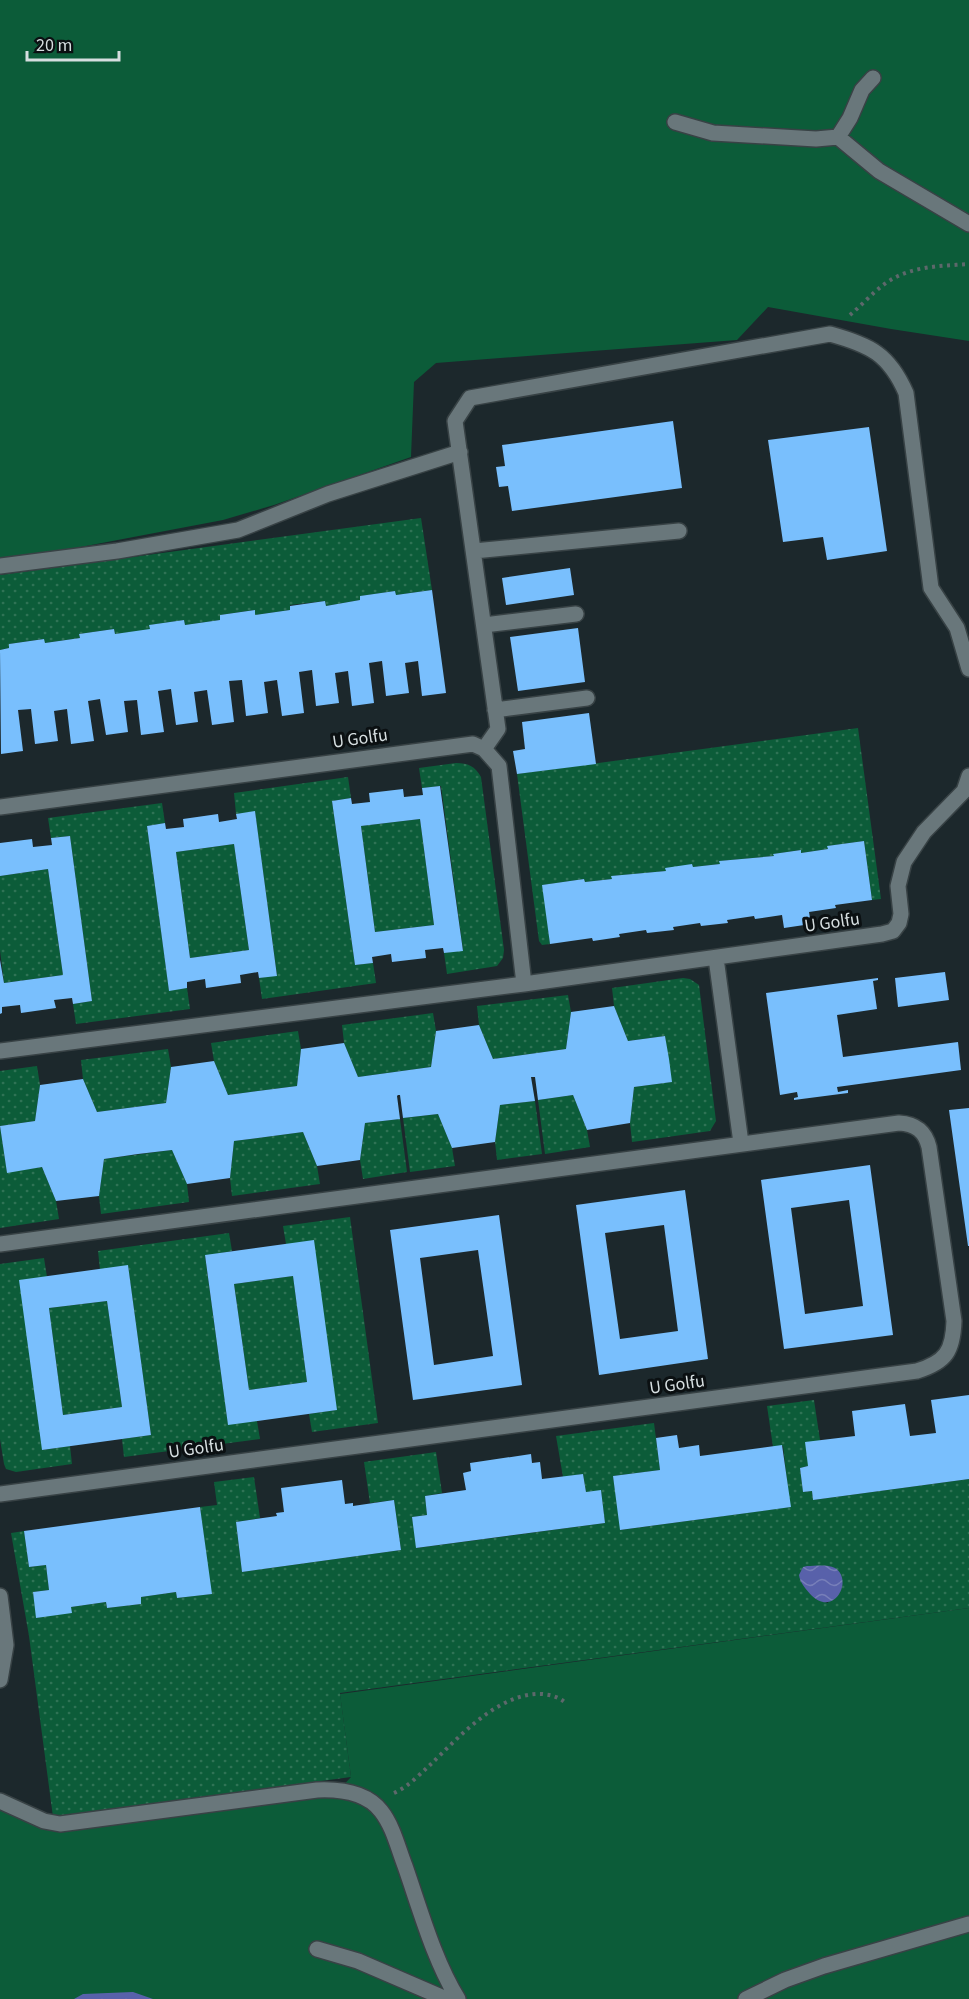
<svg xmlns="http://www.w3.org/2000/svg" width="969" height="1999" viewBox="0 0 969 1999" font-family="'Source Sans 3',sans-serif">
<defs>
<pattern id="park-dots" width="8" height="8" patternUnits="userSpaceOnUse" patternTransform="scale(1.5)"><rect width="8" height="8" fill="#0c5c39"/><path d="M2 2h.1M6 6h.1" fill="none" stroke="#2f7355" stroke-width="1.8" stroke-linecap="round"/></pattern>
<pattern id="water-waves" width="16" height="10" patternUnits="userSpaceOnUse" patternTransform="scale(1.5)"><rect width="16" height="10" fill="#5861aa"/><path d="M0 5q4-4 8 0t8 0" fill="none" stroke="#777fb9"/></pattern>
</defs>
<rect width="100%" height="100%" fill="#1c282c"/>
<!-- grass -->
<path fill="#0c5c39" d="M0,0H969V341L891,329L768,307L737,340L436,363L414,382L411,457L274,505L223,520L65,550L0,558Z
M969,1608V1999H0V1807L53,1830L337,1792L351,1777L340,1694Z"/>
<!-- park -->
<path fill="url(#park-dots)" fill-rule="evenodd" d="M421,518L432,590L396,595L395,591L361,596L360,600L326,606L325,601L290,605V610L255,615L254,610L220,615V620L185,625L184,620L150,625V630L115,634L114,629L79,634L80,638L45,643L43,639L9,644V648L0,650V575Z
M858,728L881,899L872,900L864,841L828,846V849L801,853L800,850L774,854V856L720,861V864L693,867L692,864L666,871L612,876V879L585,882L584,879L543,885L550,944L542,945L539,941L517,774Z
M456,763C468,763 475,766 481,777L504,950L503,958L497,966L447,974L444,953L463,950L441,786L422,788L419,768Z
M348,777L351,798L332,801L355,965L373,963L376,983L262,999L259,978L277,975L255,812L236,814L234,793Z
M162,803L165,823L147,826L169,990L187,988L190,1009L76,1024L73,1004L92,1001L70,836L51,838L48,818Z
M420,819L434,925L375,932L361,826Z
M234,844L249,950L190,958L176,852Z
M48,869L63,975L4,983L0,950V876Z
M683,978L690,979L699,985L716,1121L710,1131L632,1142L630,1123L634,1087L671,1082L665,1036L628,1041L614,1006L612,988Z
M568,995L571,1012L566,1049L493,1059L479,1025L477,1006Z
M433,1013L436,1031L431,1067L358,1077L344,1043L342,1025Z
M298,1031L301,1049L297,1086L228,1095L214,1061L211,1043Z
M168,1049L171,1067L166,1103L97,1112L83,1079L81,1060Z
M37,1066L40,1085L35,1121L0,1126L7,1172L42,1167L56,1201L59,1219L0,1228V1071Z
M573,1095L587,1130L590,1147L545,1154L538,1100Z
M535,1101L542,1154L497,1160L495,1142L500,1105Z
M438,1114L452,1148L455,1166L410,1172L403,1118Z
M400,1119L407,1172L363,1179L360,1160L365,1123Z
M303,1132L317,1166L320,1184L232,1196L230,1178L234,1141Z
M172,1150L187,1184L189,1202L101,1214L99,1196L104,1159Z
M350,1217L378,1423L312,1432L309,1414L336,1410L286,1244L283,1226Z
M229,1233L232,1251L205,1256L228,1424L257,1421L260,1439L124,1457L122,1439L151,1435L128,1266L100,1270L98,1251Z
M44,1258L47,1277L43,1450L70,1446L72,1464L16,1472L6,1469L4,1464L0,1439V1264Z
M293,1276L307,1382L249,1390L234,1284Z
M107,1301L122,1407L63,1415L49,1308Z
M814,1400L820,1440L808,1466L800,1468L803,1492L812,1491L813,1500L969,1479V1608L340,1693L351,1777L53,1817L29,1636L11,1533L24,1531L29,1567L46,1565L49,1590L33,1592L37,1618L71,1607L106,1602L107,1608L141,1604V1597L176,1592L177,1598L211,1594L200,1507L217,1505L214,1482L254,1477L260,1518L236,1522L242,1572L401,1550L394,1500L370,1503L364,1462L436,1452L442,1493L425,1496L427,1515L412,1517L417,1548L605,1523L601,1491L586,1492L583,1474L563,1477L556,1436L654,1423L660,1470L613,1476L621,1530L790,1507L783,1446L773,1447L767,1406ZM813,1566H829L836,1569L828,1603L816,1599L810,1594Z"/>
<!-- water -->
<path fill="url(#water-waves)" d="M807,1566C815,1566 827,1564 835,1568C854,1580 834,1618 811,1595C806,1589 800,1583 799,1575L803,1567Z
M133,1992L153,1999H74L83,1994Z"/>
<!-- building -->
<path fill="#79bffd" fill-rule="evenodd" d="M673,421L682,488L512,511L508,486L499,487L496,467L505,466L502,445Z
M869,427L887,551L827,560L823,537L783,542L768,440Z
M570,568L574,595L506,605L502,578Z
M432,590L446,693L422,696L418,661L405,663L409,693L386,696L382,661L369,663L374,703L352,706L348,671L335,673L339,703L316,706L312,670L299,672L304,713L282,716L277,680L264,682L268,713L246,716L242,680L229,681L234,722L212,725L207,690L194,692L198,722L176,725L171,689L158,691L164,732L141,735L137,700L124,701L128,732L106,735L100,699L88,701L94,741L71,744L67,709L54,711L58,741L35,744L31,709L18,710L23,751L1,754L0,650L9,648V644L44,639L45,643L80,638L79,634L114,629L115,634L150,629L149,625L184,620L185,625L220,620V615L255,610V615L290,610V606L325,601L326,606L360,600V596L395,591L396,595Z
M578,628L585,682L518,691L510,637Z
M589,713L596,764L517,774L513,751L525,749L522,722Z
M440,786L463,951L444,953L443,948L425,950L426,958L392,962L391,954L372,957L373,963L355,965L332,801L351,798L352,804L370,802L369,793L403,789L404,797L423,795L422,788ZM420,819L434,925L375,932L361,826Z
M255,811L277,976L259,978L258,972L240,975L241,983L206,988L205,979L187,982V988L169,991L147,826L165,823L166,829L184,827L183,819L218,814L219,822L237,819L236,814ZM234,844L249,950L190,958L176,852Z
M70,836L92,1001L73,1004L72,998L54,1000L56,1008L21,1013L20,1005L2,1007V1013L0,1014V960L4,983L63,975L48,869L0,876V843L32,839L33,847L52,845L51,838Z
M864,841L872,900L835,905L836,908L809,912L811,924L784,928L782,915L755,919L754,916L727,920L728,923L701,926L700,923L673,927L674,930L647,933L646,930L619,934L620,937L593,941L592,938L550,944L542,885L584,879L585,882L612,879L611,876L666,871L665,868L692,864L693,867L720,864L719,861L774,856L773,854L801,850V853L828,849L827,846Z
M945,972L949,1000L898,1007L895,978Z
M878,978V980L873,981L877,1009L837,1015L843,1057L958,1042L961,1070L837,1087L838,1092L848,1090V1093L794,1100V1098L798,1097L797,1092L780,1095L766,993Z
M614,1006L628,1041L665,1036L669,1059L672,1082L634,1087L630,1123L587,1130L573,1095L538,1100L535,1077H531L535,1101L500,1105L495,1142L452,1148L438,1114L403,1118L400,1095H398L397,1096L400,1119L365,1123L360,1160L317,1166L303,1132L234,1141L230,1178L187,1184L172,1150L138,1154L104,1159L99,1196L56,1201L42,1167L7,1173L0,1126L35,1121L40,1085L83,1079L97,1112L166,1103L171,1067L214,1061L228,1095L297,1086L301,1049L344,1043L358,1077L431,1067L436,1031L479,1025L493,1059L566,1049L571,1012Z
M969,1108V1246H968L949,1110Z
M870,1165L893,1335L784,1349L761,1180ZM849,1200L863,1306L805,1314L791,1208Z
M685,1190L708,1359L599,1375L576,1205ZM664,1225L678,1331L620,1339L605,1233Z
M499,1215L522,1385L413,1400L390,1230ZM478,1250L493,1356L434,1365L420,1258Z
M314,1240L337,1410L228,1425L205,1255ZM293,1276L307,1382L249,1390L234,1284Z
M128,1265L151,1435L42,1450L19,1280ZM107,1301L122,1407L63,1415L49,1308Z
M969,1395V1479L813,1500L812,1491L803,1492L800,1468L808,1466L805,1442L855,1436L852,1411L905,1404L910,1436L936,1433L931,1400Z
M677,1435L679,1448L699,1445L700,1456L782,1445L791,1507L620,1530L613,1476L660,1470L656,1438Z
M531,1454L532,1463L540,1462L542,1479L583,1474L586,1492L601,1490L605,1523L416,1548L412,1517L427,1515L425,1496L466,1490L463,1473L471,1471L470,1463Z
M342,1480L345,1504L353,1503V1506L394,1500L401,1550L242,1572L236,1522L277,1516L276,1513L284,1512L281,1488Z
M200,1507L212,1594L177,1598L176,1592L141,1597V1604L107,1608L106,1602L71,1607L72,1613L36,1618L33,1592L49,1590L46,1565L29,1567L24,1531Z"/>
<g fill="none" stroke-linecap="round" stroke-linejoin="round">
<!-- minor casing -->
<g stroke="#384245" stroke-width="18">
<path id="minor" d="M873,78L862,90L850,118L838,137L879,171L969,224
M675,122L713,133L816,139L838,137
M474,551L679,531
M0,566L117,551L238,530L328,494L460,452
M484,625L576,614
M495,710L587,698
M484,749L498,729L455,421L470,398L830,334C870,345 889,354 906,393L931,588L957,628L969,669
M0,807L473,744L484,749L499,766L524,984
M716,958L741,1143
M0,1051L524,984L882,934L893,931L899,923L901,914L898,886L904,862L924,832L964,791L969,776
M0,1244L899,1123C916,1124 925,1131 929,1147L954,1321C953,1351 946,1362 917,1371L0,1494
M0,1596L6,1645L0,1680
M0,1801L44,1821L60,1824L317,1790C339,1789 366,1792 381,1811C393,1826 398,1848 405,1866C420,1909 434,1960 458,1999
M317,1949L358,1961L446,1999
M746,1999L785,1980L824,1966L969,1924"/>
</g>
<!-- path -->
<path stroke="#5d686b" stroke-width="4" stroke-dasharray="3 4.5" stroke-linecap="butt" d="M850,315C862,305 873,292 886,283C910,266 940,266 969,264
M394,1793C408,1787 420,1774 431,1764C459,1737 499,1692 542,1694C552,1695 559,1697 567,1704"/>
<!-- minor -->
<use href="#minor" stroke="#69777b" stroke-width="15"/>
</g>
<g text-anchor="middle" stroke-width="6" stroke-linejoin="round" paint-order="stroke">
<!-- street labels -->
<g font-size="18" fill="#d6dee0" stroke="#0b1012">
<text transform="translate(360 738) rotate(-8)" y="6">U Golfu</text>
<text transform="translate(832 922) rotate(-8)" y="6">U Golfu</text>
<text transform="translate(677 1384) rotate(-8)" y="6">U Golfu</text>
<text transform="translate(196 1448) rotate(-8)" y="6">U Golfu</text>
</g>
</g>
<!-- scale -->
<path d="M27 51v9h92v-9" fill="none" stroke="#d6dee0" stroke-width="3"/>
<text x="36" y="51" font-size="18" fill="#d6dee0" stroke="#0b1012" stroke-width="4.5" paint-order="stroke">20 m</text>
</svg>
